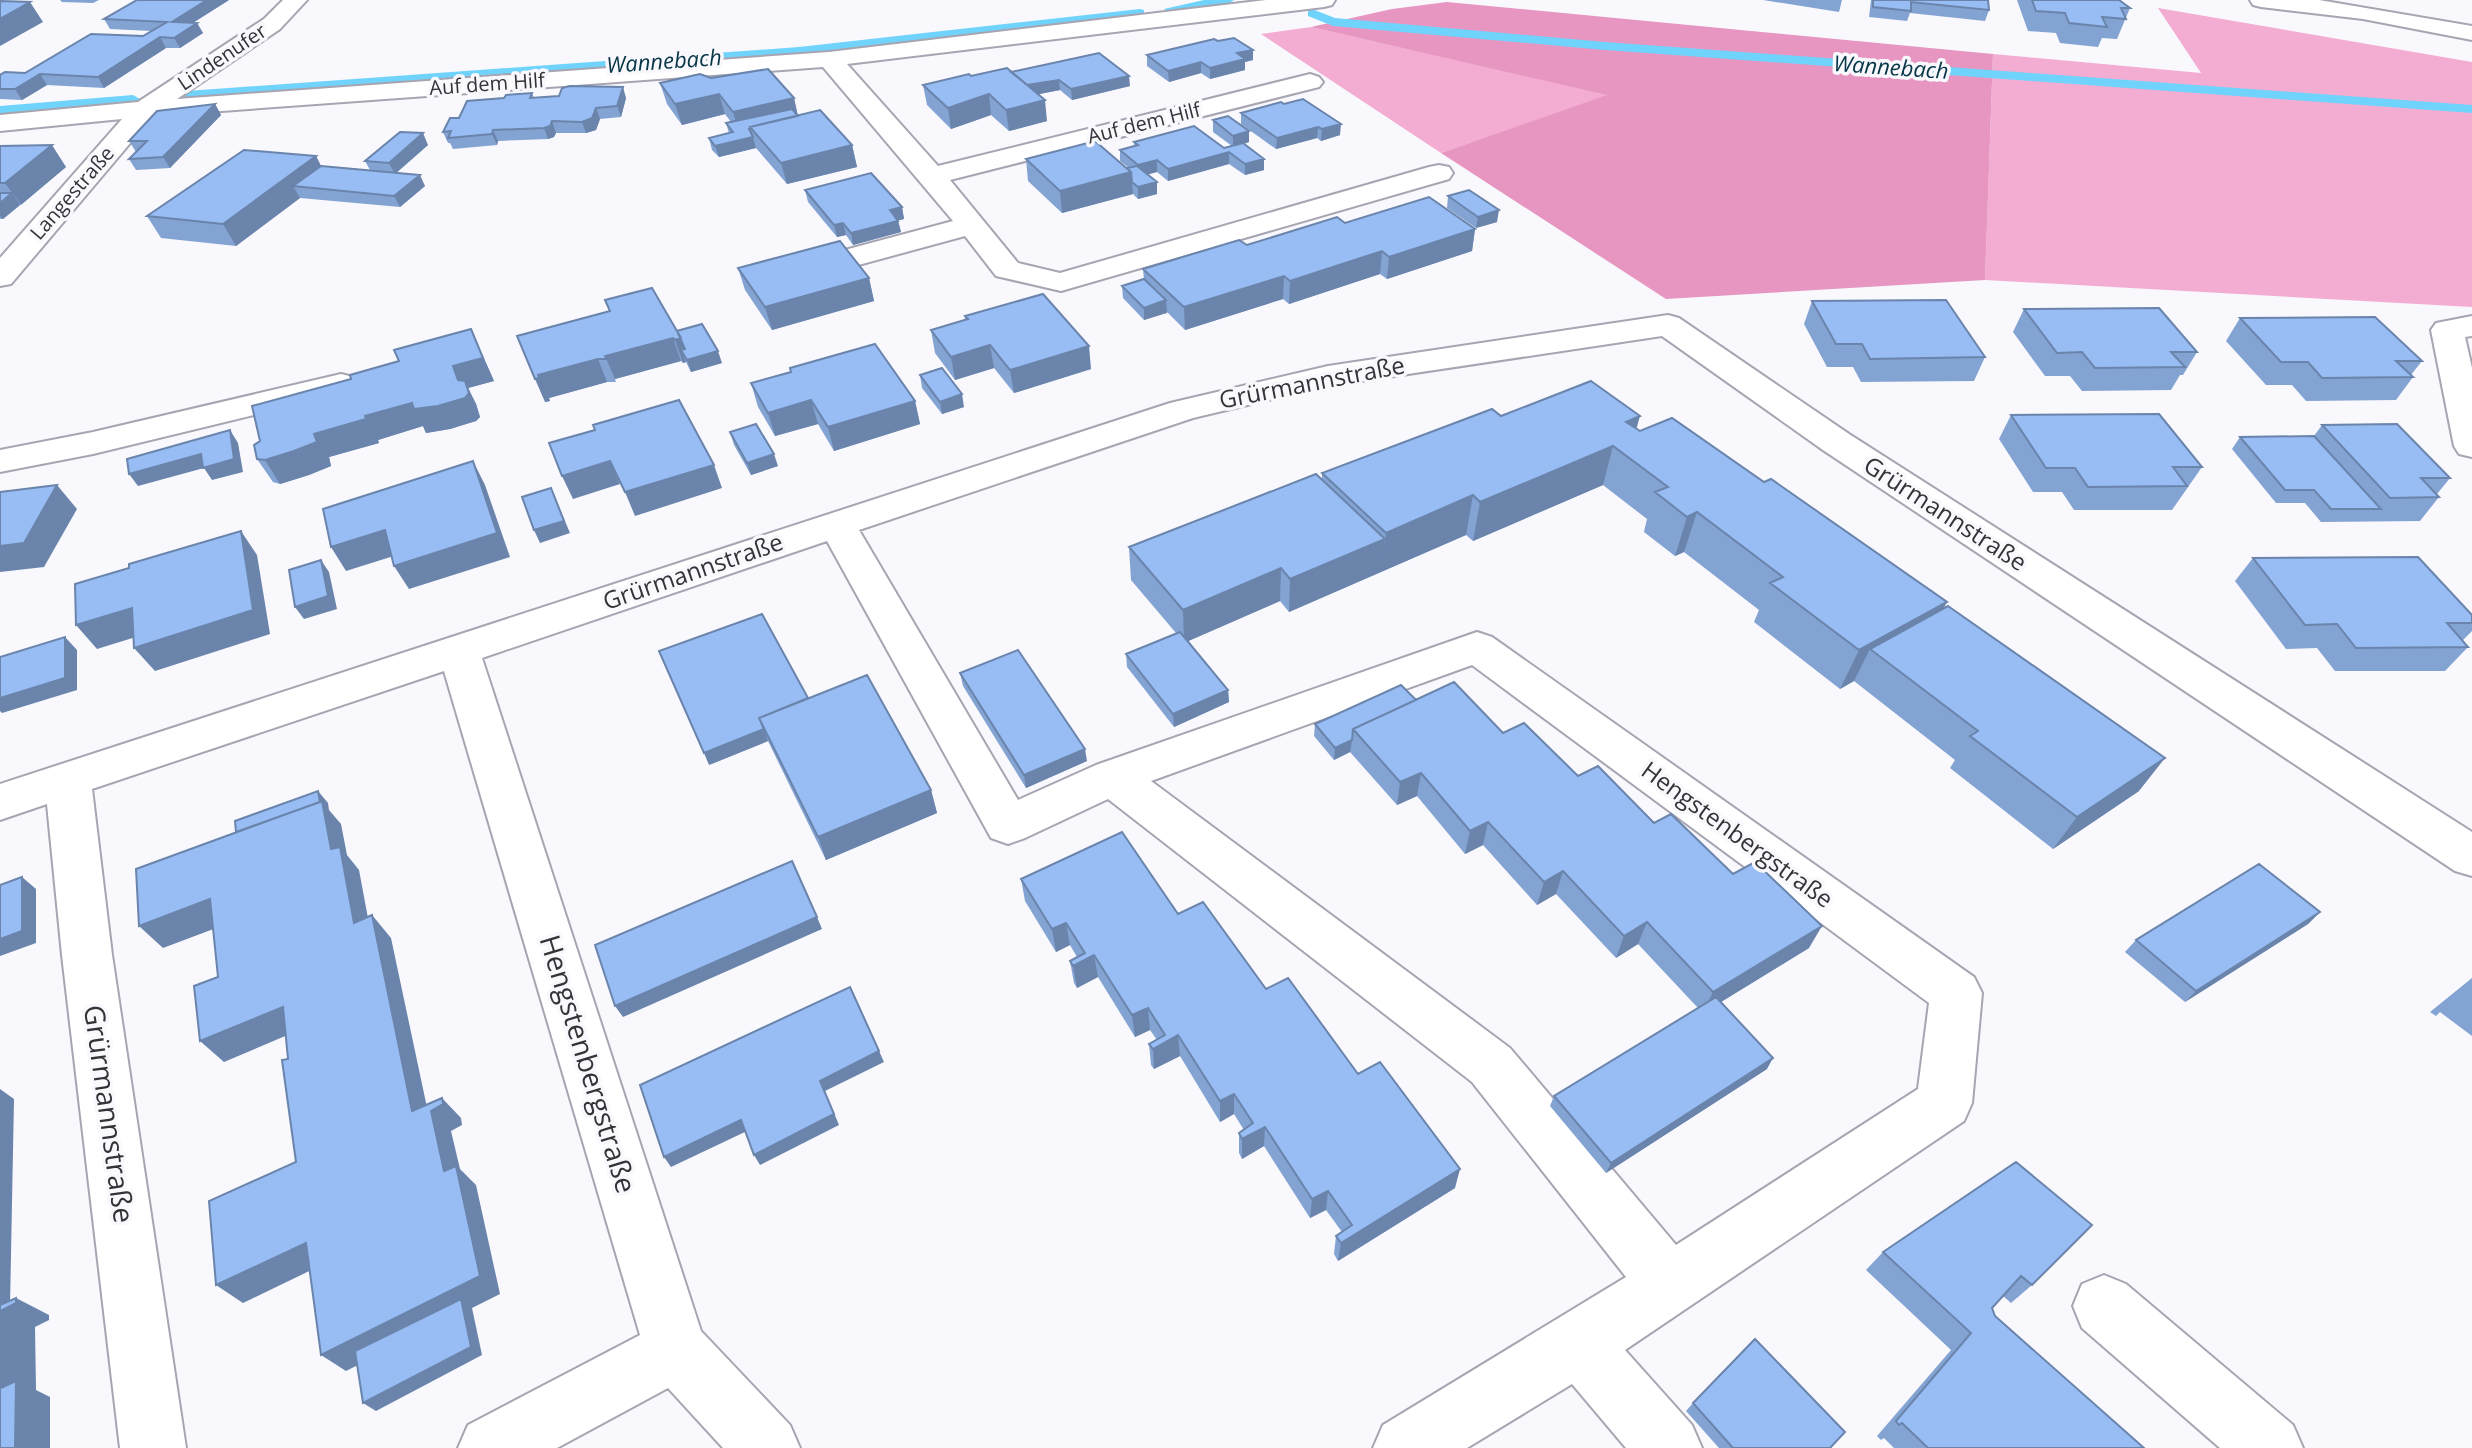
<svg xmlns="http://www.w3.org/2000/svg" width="2472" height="1448" viewBox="0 0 2472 1448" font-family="'Open Sans',sans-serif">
<rect width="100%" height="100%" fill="#f8f8fd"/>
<!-- green -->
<path fill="#f4add2" d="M2158,8L2472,62V307L1985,280L1993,54L2201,73Z
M1311,27L1609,95L1441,153L1261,34Z"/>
<!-- forest -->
<path fill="#e696c1" d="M1447,2L1993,54L1985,280L1666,299L1441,153L1607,95L1311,27L1392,9Z"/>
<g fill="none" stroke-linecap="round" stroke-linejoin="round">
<!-- stream -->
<path fill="#70d3fc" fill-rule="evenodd" d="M1204,0H1234L1228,4L1170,13L1164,9Z
M1140,9L1144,10V16L799,55L187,99L180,95L187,91L799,47Z
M1312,9L1335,18L1605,42L2472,105V113L1605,50L1333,26L1308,16V10Z
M133,95L140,99L138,102L0,114V106Z"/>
<!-- lane casing -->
<g stroke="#a6a5b1" stroke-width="4">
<path id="lane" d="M2250,0H2319L2472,26V40L2363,19L2261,7L2253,5Z
M341,374L353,377L358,384L353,391L93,454L0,472V450L93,432Z"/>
</g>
<!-- street casing -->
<g stroke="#a6a5b1" stroke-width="4">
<path id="street" d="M283,0H307L280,29L177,99L829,52L1266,0H1335L1332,5L1324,7L847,64L938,166L1310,74L1319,77L1323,82L1319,87L950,180L1018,263L1060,273L1429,167L1439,165L1449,167L1453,173L1449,179L1061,291L996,276L965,236L796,282L785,280L781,273L785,266L953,221L823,67L153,116L11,284L0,286V258L122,119L0,131V115L138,102L264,19Z
M1668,315L1679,318L1849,434L2472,832V876L2455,871L1823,450L1662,336L1328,386L1193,418L859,530L1018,800L1096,765L1477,632L1492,637L1974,977L1982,993L1972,1103L1964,1121L1625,1350L1692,1425L1702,1448H1626L1572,1384L1467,1448H1373L1383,1425L1626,1277L1472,1082L1108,799L1025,838L1008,844L991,838L827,541L482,658L701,1331L790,1425L800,1448H723L668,1388L557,1448H458L468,1425L640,1335L444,671L92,789L112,955L186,1448H120L62,955L47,804L0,820V784L1170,403L1328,366ZM1472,665L1929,1003L1918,1089L1676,1245L1510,1048L1151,781Z
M2472,316V336L2465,337L2472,368V457L2459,454L2454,446L2431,330L2436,323Z
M2104,1275L2126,1284L2293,1425L2303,1448H2220L2082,1328L2073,1306L2082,1284Z"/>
</g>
<!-- lane -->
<use href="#lane" fill="#fff" fill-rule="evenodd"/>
<!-- street -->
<use href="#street" fill="#fff" fill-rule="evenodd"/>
</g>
<!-- wall -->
<path fill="#83a3d2" d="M60,0H99L93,3L62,2Z
M137,0H229L193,23H197L203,33L180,48H166L104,88L47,85L22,100L0,99V75L25,73L143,36L151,31L110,29L104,19Z
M1763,0H1842L1839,12Z
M1871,0H1988L1989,10L1985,21L1910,13L1907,21L1869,17Z
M2017,0H2119L2130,8L2117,39L2102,38L2098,47L2060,43L2056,33L2028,31Z
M1218,41L1253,50V60L1245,62V70L1210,79L1201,73L1169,82L1147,66V55Z
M1011,72L1130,86L1072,100L1060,90L1038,94L1047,121L1009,131L991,115L951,129L927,105L923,85L971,76Z
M711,78L794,98L798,116L852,145L857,167L787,184L756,148L719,157L712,150L709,138L729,133L726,123L731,122L725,114L682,125L667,104L660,83Z
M532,93L534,98H626L621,117L600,119L596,130L586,133H556L554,137L548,139L498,141L497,145L453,149L450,143H448L443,132L459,118L504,98Z
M215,104L221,115L170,168L136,170L129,159L136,152L129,141Z
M1284,104L1340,135L1321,141L1317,138L1276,149L1241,124V113Z
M1213,120L1249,131V142L1244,144L1264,159V170L1245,175L1229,164L1168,181L1157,172L1147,174L1157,182V194L1138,199L1133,194L1062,213L1028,181L1026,159L1127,168H1129L1120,161V150L1134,146V142L1224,148L1232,146L1213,132Z
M428,145L396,173L425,186L400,207L300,198L236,246L161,238L147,216L316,156L321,166L370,170L365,161Z
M0,146L66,167L3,219H0Z
M805,190L902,207L904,219L898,220L901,232L853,245L846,235L837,237L808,202Z
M1448,196L1497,222L1476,228L1447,208Z
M1345,223L1475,229L1472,251L1387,279L1380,274L1289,304L1283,299L1185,330L1167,312L1144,320L1123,298L1122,286L1144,280L1143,269Z
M738,268L869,278L874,301L772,330L745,290Z
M605,300L677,331L722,363L691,372L686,362L683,363L681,361L615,379L616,382H607L549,398L550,401L545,402L610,311Z
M1812,301L1985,357L1974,381L1861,382L1853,367H1827L1804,324Z
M2024,309L2197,352L2183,375H2180L2171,390L2082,391L2070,376H2045L2013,332Z
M965,316L1091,369L1014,393L994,368L955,380L935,353L931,330L965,320Z
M2240,318L2422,361L2411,375L2413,377L2396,400L2306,401L2292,385H2266L2226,341Z
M471,329L494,381L468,388L476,404L480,417L476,421L450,429L426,433L423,426L378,440L379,443L329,457L331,466L309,475L280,484L273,482L257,459L399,361Z
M790,368L915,401L920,424L834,451L818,424L775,436L758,407L751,383L791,372Z
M920,375L964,407L942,414L922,388Z
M2011,415L2202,467L2172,510H2074L2062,492H2033L1999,439Z
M1501,416L1636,429L1943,609L2139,791L2053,849L1950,768L1955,760L1854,681L1840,689L1754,622L1759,610L1684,552L1675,556L1644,532L1647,519L1603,485L1473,541L1466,535L1289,612L1280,601L1188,641L1228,690L1229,702L1174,727L1127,667L1126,654L1176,633L1131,580L1129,547L1322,480V473Z
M2322,425L2450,478L2437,494L2439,497L2420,521L2321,522L2305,503H2276L2232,449L2240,437L2314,436Z
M730,432L778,466L751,475L734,445Z
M2253,558L2472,615V631L2462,641L2468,647L2445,671H2335L2317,648L2286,649L2235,581Z
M960,673L1087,761L1026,788L963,686Z
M808,698L931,790L937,813L826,860L768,741L709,765Z
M1416,700L1503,733L1578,776L1654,823L1809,948L1721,1002L1767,1069L1606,1173L1550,1106L1554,1096L1698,1008L1638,944L1616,958L1556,894L1537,905L1483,845L1465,854L1417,796L1397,805L1350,752L1334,760L1314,736L1315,724Z
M1021,879L1178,914L1266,989L1358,1074L1455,1188L1338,1261L1334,1254L1336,1236L1342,1232L1326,1210L1310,1218L1264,1146L1242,1159L1239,1153V1133L1244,1130L1234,1114L1220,1122L1180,1056L1154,1069L1151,1065L1149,1044L1157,1040L1150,1030L1135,1037L1098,977L1077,988L1074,983L1070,961L1077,957L1070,945L1056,952L1025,901Z
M2320,912L2308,924L2185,1002L2125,952L2136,940Z
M2472,978V1036L2440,1012L2436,1016L2430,1012Z
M2016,1162L2032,1285L2011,1303L2003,1296L1992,1308L1995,1316L2144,1448H1894L1884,1438L1881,1440L1877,1436L1951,1350L1866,1270L1883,1252Z
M1693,1403L1830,1448H1719L1686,1411Z"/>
<!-- shaded-wall -->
<path fill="#6a84ab" d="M207,0H229L178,32L172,22Z
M30,2L43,22L0,46V19Z
M197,23L203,33L180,48L174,38Z
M160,37L166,48L104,88L98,77Z
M1253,50V60L1245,62V70L1210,79V68L1237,53Z
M1201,62V73L1169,82L1168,71Z
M40,74L47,85L22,100L15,89Z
M1129,76L1130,86L1072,100L1071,89Z
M1059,80L1060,90L1020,98L1019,87Z
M623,87L626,98L621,117L617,106Z
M719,94L725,114L682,125L675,104Z
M989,94L991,115L951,129L948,108Z
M794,98L798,117L750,127L756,148L719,157L715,146L739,133L733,112Z
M1045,100L1047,121L1009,131L1006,110Z
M215,104L221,115L170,168L163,157Z
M596,108L600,119L596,130L586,133L582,122Z
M552,121L556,133L554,137L548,139L544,128Z
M1341,124L1340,135L1321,141L1322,129Z
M1318,127L1317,138L1276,149L1277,138Z
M493,130L498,141L497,145L492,134Z
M1249,131V142L1233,147V136Z
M423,133L428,145L395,174L389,163Z
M52,145L66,167L21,205L5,183Z
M852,145L857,167L787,184L781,163Z
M1229,152V164L1168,181V169Z
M316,156L327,178L293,186L300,198L236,246L223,224Z
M1264,159V170L1245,175V164Z
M1157,160V172L1139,177L1138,165Z
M1131,172L1133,194L1062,213L1060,191Z
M420,175L425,186L400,207L394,196Z
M1157,182V194L1138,199V187Z
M12,193L20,205L3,219L0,216V203Z
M902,207L904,219L892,222L890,210Z
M1499,210L1497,222L1476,228L1478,217Z
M898,221L901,232L853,245L851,233Z
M843,223L846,235L837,237L834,225Z
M1475,229L1472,251L1387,279L1389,257Z
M1382,251L1380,274L1289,304L1290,281Z
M1284,276L1283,299L1185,330L1184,307Z
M869,278L874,301L772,330L765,307Z
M1166,300L1167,313L1144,320V308Z
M471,329L494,381L468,388L476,404L480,417L476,421L450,429L426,433L423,426L378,440L379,443L329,457L331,466L309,475L280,484L265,460L314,434L458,380L453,366Z
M673,338L681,361L615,379L605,356Z
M681,338L718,351L722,363L691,372L687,360L681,350L686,362L683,363L675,340Z
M990,345L994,368L955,380L951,357Z
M1089,346L1091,369L1014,393L1010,370Z
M598,359L607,382L549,398L550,401L545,402L535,379L538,375Z
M962,394L964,407L942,414L940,402Z
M811,400L818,424L775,436L768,413Z
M915,401L920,424L834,451L828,427Z
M1640,416L1629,455L1626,422Z
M230,430L238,443L243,472L212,480L204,468L138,486L129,474Z
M1613,446L1603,485L1473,541L1480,502Z
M774,454L778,466L751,475L747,463Z
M473,461L485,485L510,557L409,589L394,566Z
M610,461L620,484L573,499L562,476Z
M714,465L722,488L635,516L625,492Z
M57,485L77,509L44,567L0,572V546Z
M551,488L570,533L540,543L534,530Z
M1473,495L1466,535L1381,572L1386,533Z
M1697,512L1684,552L1675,556L1687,517Z
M385,530L400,554L346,571L331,547Z
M241,531L257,555L270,634L155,671L134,648Z
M1385,539L1381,572L1289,612L1290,579Z
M321,560L329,572L337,609L304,619L295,607Z
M1281,568L1280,601L1184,643L1183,610Z
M1947,602L1926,642L1870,649L1854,681L1840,689L1859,650Z
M132,608L152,632L97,649L76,625Z
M65,637L77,650V690L2,713L0,711V698Z
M1228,690L1229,702L1174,727L1173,714Z
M764,729L768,741L709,765L704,753Z
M1352,740L1350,752L1334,760L1335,748Z
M1085,749L1087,761L1026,788L1024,775Z
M2165,758L2139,791L2053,849L2077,817Z
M1421,773L1417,796L1397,805L1400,782Z
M931,790L937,813L826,860L818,837Z
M318,791L328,803L329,810L341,824L347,855L359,870L373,945L354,923L331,849Z
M1488,822L1483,845L1465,854L1470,831Z
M1563,871L1556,894L1537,905L1544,882Z
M22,877L36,889V943L0,956V939Z
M210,899L232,922L163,948L139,926Z
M2320,912L2308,924L2185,1002L2196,991Z
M372,915L391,938L432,1131L412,1111Z
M817,917L822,929L623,1017L615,1006Z
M1647,922L1638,944L1616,958L1624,936Z
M1066,923L1070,945L1056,952L1052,929Z
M1822,926L1809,948L1703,1013L1713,992Z
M1094,955L1098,977L1077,988L1073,966Z
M283,1007L304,1028L224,1062L200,1041Z
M1148,1008L1150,1030L1135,1037L1132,1015Z
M1178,1035L1180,1056L1154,1069L1153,1049Z
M879,1051L884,1062L825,1091L839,1125L760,1165L754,1155L820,1081Z
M1773,1058L1767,1069L1606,1173L1611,1163Z
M0,1089L14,1099L10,1306L16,1298L49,1315V1320L35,1327L36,1390L50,1397V1448H15L1,1388L0,1328Z
M1234,1094V1114L1220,1122V1101Z
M442,1098L461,1118L462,1125L451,1131L460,1169L476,1185L500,1294L472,1308L482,1355L376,1411L363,1403L464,1312L346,1371L321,1355L444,1171L431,1111Z
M741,1120L747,1131L671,1167L664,1157Z
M1265,1127L1264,1146L1242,1159V1139Z
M1460,1169L1455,1188L1338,1261L1341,1243Z
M1328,1191L1326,1210L1310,1218L1312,1199Z
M306,1243L330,1261L243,1303L216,1285Z"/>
<!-- building -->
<path fill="#98bdf4" stroke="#6a84ab" stroke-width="2" d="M137,0H207L172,22L197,23L174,38L160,37L98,77L40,74L15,89H0V75L5,72L25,73L91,34L143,36L167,22L104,19Z
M1873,0H1988L1989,10L1911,2V11L1873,7Z
M2032,0H2119L2130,8H2121L2126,19L2102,17L2107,27L2069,23L2065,13L2036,11Z
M0,1L30,2L0,19Z
M1234,38L1253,50L1237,53L1245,59L1210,68L1201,62L1168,71L1147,55L1214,39L1218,41Z
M1099,53L1129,76L1071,89L1059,80L1027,85L1011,72Z
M1007,68L1045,100L1006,110L989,94L948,108L923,85L969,74L971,76Z
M768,69L794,98L733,112L719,94L675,104L660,83L700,74L711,78Z
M570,86L623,87L617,106L596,108L592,118L582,122L552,121L550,126L544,128L493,130L492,134L448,138L451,131L443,132L450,118H459L467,101L504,98L506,95L532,93L530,98L559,96L562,88Z
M1303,99L1341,124L1322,129L1318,127L1277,138L1241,113L1281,102L1284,104Z
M215,104L163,157L129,159L147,141H129L157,111Z
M792,109L798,116L750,127L751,128L749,129L753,137L715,146L709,138L733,132L726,123Z
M820,110L852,145L781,163L750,127Z
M1228,116L1249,131L1233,136L1213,120Z
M1194,126L1224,148L1243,143L1264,159L1245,164L1229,152L1168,169L1157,160L1138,165L1120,150L1138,145L1134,142Z
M400,132L423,133L389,163L365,161Z
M1095,141L1131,172L1060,191L1026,159Z
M52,145L5,183H0V146Z
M244,150L316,156L223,224L147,216Z
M321,166L420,175L394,196L293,186Z
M1137,166L1157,182L1138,187L1132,182L1131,172L1127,168Z
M871,173L902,207L890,210L898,221L851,233L843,223L834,225L805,190Z
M1469,190L1499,210L1478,217L1448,196Z
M0,193H12L0,203Z
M1429,197L1475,229L1389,257L1382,251L1290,281L1284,276L1184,307L1143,269L1239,240L1247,245L1337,217L1345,223Z
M840,241L869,278L765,307L738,268Z
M1144,279L1166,300L1144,308L1122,286Z
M652,288L681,338L675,340L673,338L605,356L607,359H598L538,375L539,378L535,379L517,336L610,311L605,300Z
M1043,294L1089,346L1010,370L990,345L951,357L931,330L968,319L965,316Z
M1946,300L1985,357L1870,359L1862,344H1836L1812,301Z
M2159,308L2197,352H2171L2185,367L2095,368L2082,352L2057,353L2024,309Z
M2375,317L2422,361H2396L2413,377L2322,378L2308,362H2281L2240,318Z
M702,324L718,351L687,360L681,350L685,349L677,331Z
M471,329L483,358L453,366L458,380L465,381L469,393L465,398L438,406L414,409L412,403L365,416L366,419L314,434L317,442L294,451L265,460L257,459L254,445L260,441L252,406L351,379L350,375L399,361L394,350Z
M875,344L915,401L828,427L811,400L768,413L751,383L791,372L790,368Z
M942,368L962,394L940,402L920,375Z
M1591,381L1640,416L1626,422L1640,431L1672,418L1764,482L1771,479L1947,602L1859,650L1770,583L1783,577L1697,512L1687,517L1655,492L1668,487L1613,446L1480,502L1473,495L1386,533L1322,473L1492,409L1501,416Z
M679,400L714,465L625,492L610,461L562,476L549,443L595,430L593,425Z
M2159,414L2202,467H2173L2187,486L2088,487L2075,468H2046L2011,415Z
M756,424L774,454L747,463L730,432Z
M2397,424L2450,478H2421L2439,497L2390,498L2322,425Z
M230,430L234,459L203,468L201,454L129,474L127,459Z
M2314,436L2381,509H2331L2314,490H2285L2240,437Z
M473,461L497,533L394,566L385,530L331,547L323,509Z
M1316,474L1385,539L1290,579L1281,568L1183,610L1129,547Z
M57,485L24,543L0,546V492Z
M551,488L564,521L534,530L522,497Z
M241,531L253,610L134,648L132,608L76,625L75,584L129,568V564Z
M2418,557L2472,615V623H2447L2468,647L2356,648L2337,624L2305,625L2253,558Z
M321,560L328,596L295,607L289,570Z
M1948,606L2165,758L2077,817L1970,736L1978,731L1870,649Z
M762,614L808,698L759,718L764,729L704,753L659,651Z
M1180,632L1228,690L1173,714L1126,654Z
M65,637V678L0,698V657Z
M1018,650L1085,749L1024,775L960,673Z
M867,675L931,790L818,837L759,718Z
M1454,682L1503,733L1524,723L1578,776L1598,766L1654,823L1671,814L1733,874L1755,862L1822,926L1713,992L1647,922L1624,936L1563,871L1544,882L1488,822L1470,831L1421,773L1400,782L1353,729Z
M1401,685L1416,700L1353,729L1352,740L1335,748L1315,724Z
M318,791L320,802L236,832L235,821Z
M322,801L331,849L340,847L354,923L372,915L412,1111L442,1098L443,1104L431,1111L444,1171L456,1166L480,1276L321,1355L306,1243L216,1285L209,1201L296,1162L282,1060L288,1059L283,1007L200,1041L194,986L218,977L210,899L139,926L136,869Z
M1122,832L1178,914L1203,902L1266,989L1288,978L1358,1074L1380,1062L1460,1169L1341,1243L1336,1236L1352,1225L1328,1191L1312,1199L1265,1127L1242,1139L1239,1133L1253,1123L1234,1094L1220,1101L1178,1035L1153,1049L1149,1044L1165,1035L1148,1008L1132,1015L1094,955L1073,966L1070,961L1085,953L1066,923L1052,929L1021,879Z
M792,861L817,917L615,1006L595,945Z
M2259,864L2320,912L2196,991L2136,940Z
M22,877V931L0,939V885Z
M850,987L879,1051L820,1081L834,1114L754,1155L741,1120L664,1157L640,1085Z
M1716,997L1773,1058L1611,1163L1554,1096Z
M2016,1162L2092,1225L2032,1285L2021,1276L1992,1308L1995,1316L2144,1448H1928L1902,1423L1899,1425L1896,1421L1971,1333L1883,1252Z
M16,1298V1303L2,1310L1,1388L16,1381L15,1448H0V1305Z
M461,1299L471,1347L363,1403L355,1351Z
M1755,1339L1845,1432L1830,1448H1733L1693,1403Z"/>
<g text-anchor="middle" stroke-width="7" stroke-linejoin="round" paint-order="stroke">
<!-- far-street labels -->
<g font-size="20" fill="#333338" stroke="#f8f8fd">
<text transform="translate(222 57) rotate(-34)" y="7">Lindenufer</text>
<text transform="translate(487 84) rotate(-4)" y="7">Auf dem Hilf</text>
<text transform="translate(1144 123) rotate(-14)" y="7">Auf dem Hilf</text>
<text transform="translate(72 193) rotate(-49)" y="7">Langestraße</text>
</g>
<!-- far-water labels -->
<g font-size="22" font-style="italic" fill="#063546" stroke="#f8f8fd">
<text transform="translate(664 61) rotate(-4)" y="8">Wannebach</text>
<text transform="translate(1891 67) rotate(4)" y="8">Wannebach</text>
</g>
<!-- street labels -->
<g font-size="24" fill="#333338" stroke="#f8f8fd">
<text transform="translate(1312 383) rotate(-11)" y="8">Grürmannstraße</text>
<text transform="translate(1945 514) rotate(33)" y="8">Grürmannstraße</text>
<text transform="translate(693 572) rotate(-19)" y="8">Grürmannstraße</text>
<text transform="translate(1737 835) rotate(36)" y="8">Hengstenbergstraße</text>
</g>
<!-- near-street labels -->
<g font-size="28" fill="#333338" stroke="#f8f8fd">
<text transform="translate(588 1064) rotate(73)" y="10">Hengstenbergstraße</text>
<text transform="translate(109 1114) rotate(82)" y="10">Grürmannstraße</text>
</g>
</g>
</svg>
